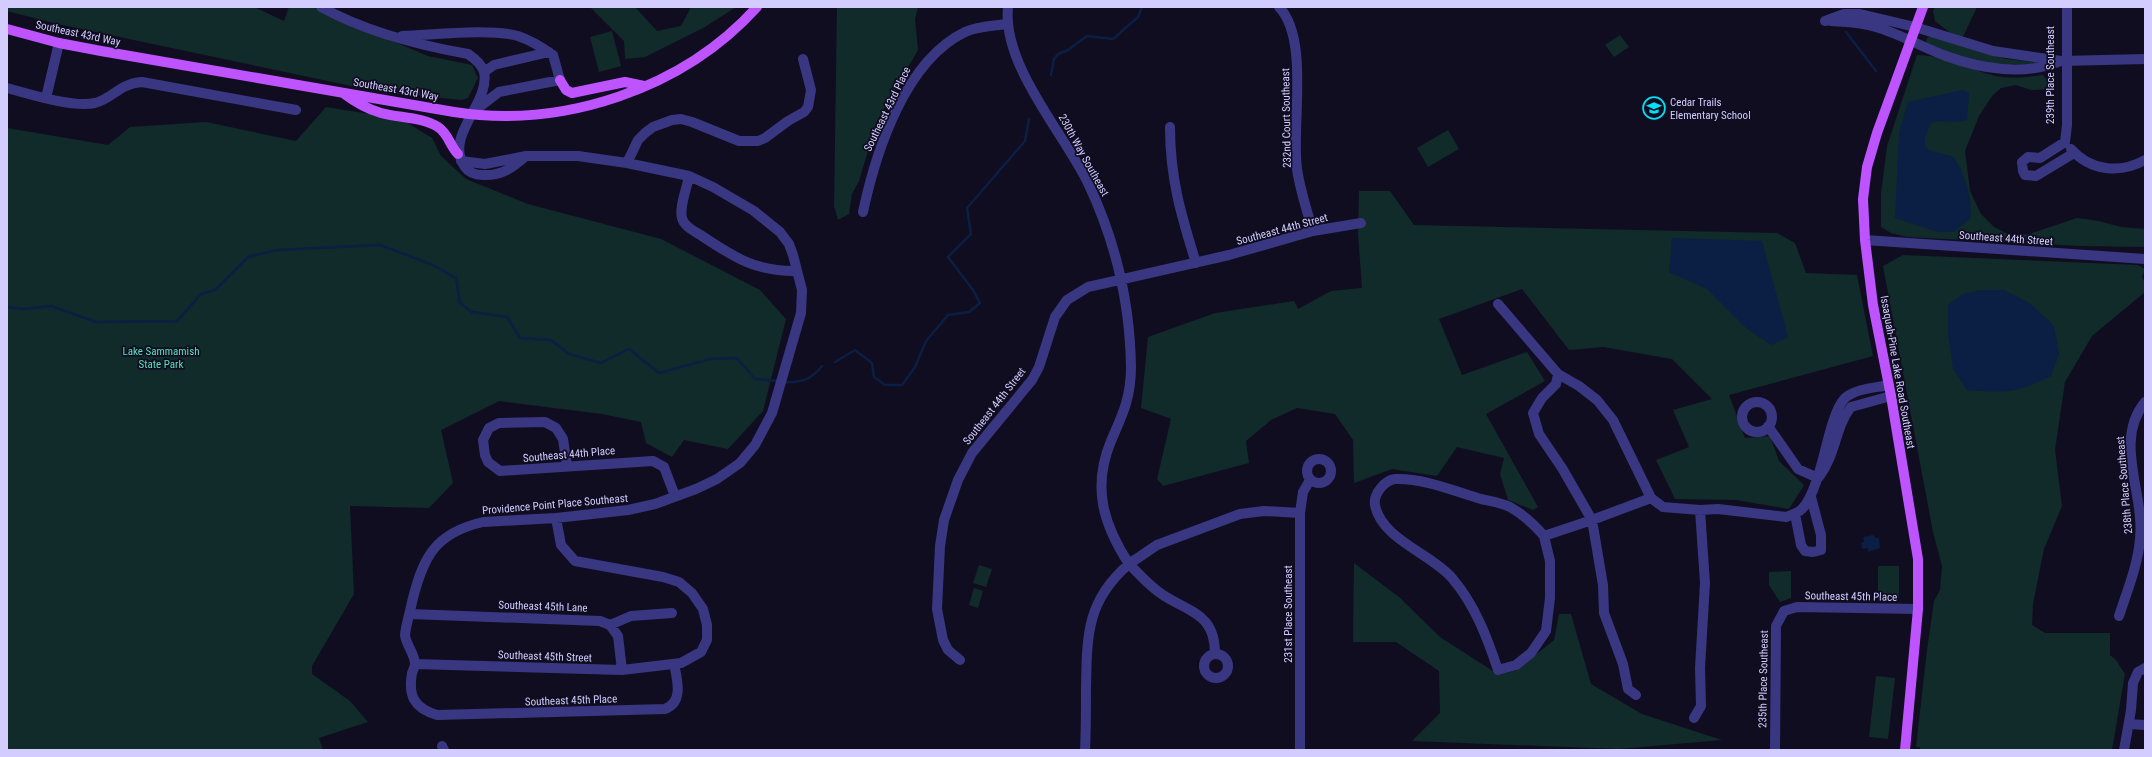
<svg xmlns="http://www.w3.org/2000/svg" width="2152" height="757" viewBox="0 0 2152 757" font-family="'Roboto Condensed',sans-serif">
<rect width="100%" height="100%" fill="#100d21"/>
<!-- green -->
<path fill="#102b2a" d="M7,7H254L284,21L289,7H312L428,56L472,65L478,78L468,98L462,100L380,92L53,23L7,11Z
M590,7H635L657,31L681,26L691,7H736L705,27L645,57L625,59L624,41Z
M837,7H918L915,19L918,50L877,121L859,181L852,194L849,214L838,220L834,206Z
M1935,7H1977L1961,41L1935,21L1933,11Z
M612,31L621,66L599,72L590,37Z
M1620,35L1629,47L1614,57L1605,45Z
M1931,36L1983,53L2006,59L2044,63C2003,66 1962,64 1925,44L1927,38Z
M1917,55C1944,55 1970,70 1996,76C2011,79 2028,77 2043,75L2049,83L2050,89L2031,90L2016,85L2001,88L1992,96L1979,116L1965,151L1970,191L1981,214L1994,227L2010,235L2029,234L2077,218L2099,221L2121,227L2145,229V247L2080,246L1907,237L1891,233L1881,227V194L1887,146Z
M326,107L401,119L432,138L441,156L466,179L528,204L661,239L760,290L786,319L763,411L728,449L684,440L672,457L646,443L641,422L602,414L499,401L441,430L453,483L429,508L350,506L354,594L312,666V674L350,701L368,722L319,738L323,750H7V128L108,145L130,127L206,122L296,141Z
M1448,130L1459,149L1428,167L1417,148Z
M1359,191H1390L1414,225L1777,233L1795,243L1806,273L1857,275L1873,356L1729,395L1745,438L1770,436L1779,461L1804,485L1789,509L1736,500L1675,499L1656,460L1689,447L1673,410L1712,399L1672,359L1603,347L1569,350L1522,289L1439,319L1462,375L1527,352L1545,381L1486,414L1538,507L1533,510L1508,500L1500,474L1504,458L1457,447L1437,476L1392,469L1354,483L1353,440L1335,414L1297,408L1271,420L1246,441L1249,463L1163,486L1157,479L1171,419L1141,408L1148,337L1215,313L1294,301L1298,309L1331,291L1362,288L1358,234Z
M1903,255L2138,265L2145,269L2142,277L2145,283V292L2092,336L2065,382L2055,450L2062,506L2044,549L2033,604L2032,625L2045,633H2110V655L2116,660L2125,674L2112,750H1920V747H1916L1927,650L1934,601L1940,590L1942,566L1933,532L1883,266Z
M1354,563L1399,597L1440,637L1499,675L1517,670L1554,640L1559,614H1571L1591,684L1642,714L1722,740L1619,749L1412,741L1440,713L1439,671L1396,642H1353Z
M979,565L992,569L986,587L973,583Z
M1878,566H1899V598H1878Z
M1791,571V598L1780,602L1769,585V572Z
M974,588L983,591L978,608L969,605Z
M1876,676L1895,678L1888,739L1869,737Z"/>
<!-- water -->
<path fill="#0a1f43" d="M1963,90L1969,93L1967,120C1954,124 1945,119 1931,123L1925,137V146L1929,150L1954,157C1965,177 1973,196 1970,219L1954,232H1938L1895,218L1899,132L1908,102Z
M1672,238L1762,241L1788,337L1771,345L1746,328L1707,289L1669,272Z
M1981,290H2004L2031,304L2054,326L2059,354L2051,376C2018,393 2003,393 1967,390L1953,369L1948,333V305L1963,294Z
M1873,535L1876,538H1879L1880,548L1868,552V548L1862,549L1861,543L1864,542L1863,537Z"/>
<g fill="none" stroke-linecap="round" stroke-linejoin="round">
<!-- stream -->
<path stroke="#0a1f43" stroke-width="2.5" d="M1846,32L1876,71
M1051,75L1054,59L1058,54L1068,50L1087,36L1113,39L1138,17L1142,7
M7,307L24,309L51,306L96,322L177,321L201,294L215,290L248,257L277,250L380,245L433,265L456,278L460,303L472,312L507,317L520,338L551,340L569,354L601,363L629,349L659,373L710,359L737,358L755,379L778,381
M835,362L855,350L872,363L874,377L885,385H902L915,367L926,341L948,315L969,312L980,303L973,290L948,257L971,234L967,208L1025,141L1029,119
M783,382C801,383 811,380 822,366"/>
<!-- minor -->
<path stroke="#393781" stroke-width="10" d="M321,7C366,32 417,45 468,54C474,58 482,65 484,72C491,103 443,136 465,167C469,173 475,175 483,175C502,176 512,168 526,156
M1008,7C1002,65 1063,132 1088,183C1115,240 1130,303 1131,367C1131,397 1123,414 1111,441C1092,487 1103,524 1129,564C1086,601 1087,636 1086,689C1086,709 1086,730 1085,750
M1279,7C1310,39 1291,127 1297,169C1300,190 1307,211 1313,231
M2067,7V125L2065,142L2040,158L2028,157L2022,162L2023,171L2025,175L2036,176L2074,153
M1825,21L1844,14H1860L1915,27L1993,51L2061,61L2145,59
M1831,21C1846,22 1861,22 1876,27C1900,34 1922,47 1946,56C1981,69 2025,76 2061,61
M402,36C433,35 489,28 518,36C530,40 543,48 553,55L560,80L499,92L474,111
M484,72L494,65L549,52
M7,88C29,94 73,108 95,103C114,98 118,84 142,82L296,110
M46,98L59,43
M1170,127C1170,178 1181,215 1196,263
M2071,149C2090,171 2120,174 2145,160
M461,161L485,164L526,156H578L627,163L689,176L713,187L754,211L780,232L789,244L793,255L802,290L801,313L772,413L755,445L740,463L717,479L696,489L655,504L628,510L556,518L483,522C435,533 423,557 412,602C410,613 406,624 405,635C406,645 415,654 415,664C415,667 413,670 412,673C408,696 414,708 437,715L665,709C684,702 677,679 674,664
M627,163L638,140L645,133L653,127L672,120L681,119L692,122L739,141H758L765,138L788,121L804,112L808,107L811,90L803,59
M689,176C687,188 679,207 682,218C684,227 696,232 702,236C735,258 757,272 797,271
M863,212C876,151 905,61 965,32C978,26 993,26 1007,24
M1865,240L2145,259
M1498,304L1558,374L1579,386L1597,400L1613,420L1651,498L1663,507L1700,510L1718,509L1786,517C1791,515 1798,513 1802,509C1817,494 1825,447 1832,425C1835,416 1838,405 1845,398C1857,388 1875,388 1889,385
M1558,374L1556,384L1542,398L1533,413L1539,434L1562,468L1592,520L1651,498
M1742 417a15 15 0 1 1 30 0a15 15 0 1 1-30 0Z
M1768,426L1798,469L1818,478
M1307 471a12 12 0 1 1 24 0a12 12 0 1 1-24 0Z
M567,466L563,439L556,428L545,422L499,423L489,428L483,440L485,455L488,462L500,471L653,461L664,467L675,496
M1819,477C1836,455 1835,427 1851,407L1891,396
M1795,514L1801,545L1805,551L1813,552L1821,550V535L1811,497
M1544,536L1550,561V598L1546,631L1531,653L1516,665L1498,670C1487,637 1475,605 1452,578C1432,554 1381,539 1375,505C1373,494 1385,480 1395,479C1424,478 1454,491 1481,499C1490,501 1502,503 1510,507C1524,515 1534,524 1544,536L1592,520L1603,585L1604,613L1623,664L1628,689L1636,695
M410,614L600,621L610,625L631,616L672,613
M2119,616C2127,591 2138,565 2140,539C2145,494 2113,441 2145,402
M610,625L618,636L622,670
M1215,654C1215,614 1191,613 1163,595C1150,587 1139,574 1129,564L1157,545L1240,514L1264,511L1300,513
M1204 666a12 12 0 1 1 24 0a12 12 0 1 1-24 0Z
M960,660L948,650L943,640L937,609L940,546L944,520L958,480L972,453L1032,380L1039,367L1055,317L1067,300L1088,287L1229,255L1313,231L1361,223
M415,664L622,670L681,663L701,652L707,640V625L703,609L692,593L679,582L663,577L575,561L561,545L556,518
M1694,718L1701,706L1700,668L1705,583L1700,510
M2129,724L2145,725
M442,746L444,750
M1300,750V513L1303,492L1310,480
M1775,750L1776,626L1784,611L1797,607L1918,609
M2124,750L2131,710L2133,683L2138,672L2145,668"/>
<!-- major -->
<path stroke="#be54ff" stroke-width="10" d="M7,29L59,43L101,51L454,112C563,129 683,89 757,7
M560,80L566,90L572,93L625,82L644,86
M343,93C355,102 367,109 381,113C400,118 422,117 438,127C448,133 450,146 458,154
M1905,750L1918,609V559L1891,396L1873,305L1865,240L1863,199L1867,167L1877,133L1923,7"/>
</g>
<!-- icons -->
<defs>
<g id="school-ring" transform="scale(1.15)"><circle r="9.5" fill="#100d21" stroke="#00e0f8" stroke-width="1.5"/><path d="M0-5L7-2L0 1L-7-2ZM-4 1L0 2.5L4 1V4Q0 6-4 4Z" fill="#00e0f8"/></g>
</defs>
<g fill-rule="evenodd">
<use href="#school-ring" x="1654" y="108"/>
</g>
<g text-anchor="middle" stroke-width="3.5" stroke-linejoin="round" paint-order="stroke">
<!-- street labels -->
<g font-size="11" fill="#d3cdff" stroke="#100d21">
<text transform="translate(78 33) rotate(12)" y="4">Southeast 43rd Way</text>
<text transform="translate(2050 75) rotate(-90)" y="4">239th Place Southeast</text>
<text transform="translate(396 89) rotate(10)" y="4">Southeast 43rd Way</text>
<text transform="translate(887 109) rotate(-64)" y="4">Southeast 43rd Place</text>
<text transform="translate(1286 118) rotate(-91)" y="4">232nd Court Southeast</text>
<text transform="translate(1084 155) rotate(61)" y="4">230th Way Southeast</text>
<text transform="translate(1282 229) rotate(-15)" y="4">Southeast 44th Street</text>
<text transform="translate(2006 238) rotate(4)" y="4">Southeast 44th Street</text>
<text transform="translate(1898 372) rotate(80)" y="4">Issaquah-Pine Lake Road Southeast</text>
<text transform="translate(994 406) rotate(-52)" y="4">Southeast 44th Street</text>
<text transform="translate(569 454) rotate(-5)" y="4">Southeast 44th Place</text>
<text transform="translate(2124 485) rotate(-95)" y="4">238th Place Southeast</text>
<text transform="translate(555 504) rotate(-5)" y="4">Providence Point Place Southeast</text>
<text transform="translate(1851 596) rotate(1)" y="4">Southeast 45th Place</text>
<text transform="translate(543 606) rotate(2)" y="4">Southeast 45th Lane</text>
<text transform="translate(1288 614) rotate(-90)" y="4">231st Place Southeast</text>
<text transform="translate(545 656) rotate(2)" y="4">Southeast 45th Street</text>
<text transform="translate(1763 679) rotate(-89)" y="4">235th Place Southeast</text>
<text transform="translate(571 700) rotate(-2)" y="4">Southeast 45th Place</text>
</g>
<!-- poi labels -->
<g font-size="11" fill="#d3cdff" stroke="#100d21" text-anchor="start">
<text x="1670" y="106">Cedar Trails<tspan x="1670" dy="13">Elementary School</tspan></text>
</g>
<!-- park labels -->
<g font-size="11" fill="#58e1be" stroke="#100d21">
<text x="161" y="355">Lake Sammamish<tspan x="161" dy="13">State Park</tspan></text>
</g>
</g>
<!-- border -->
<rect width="2152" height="757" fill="none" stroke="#d3cdff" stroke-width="16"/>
</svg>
